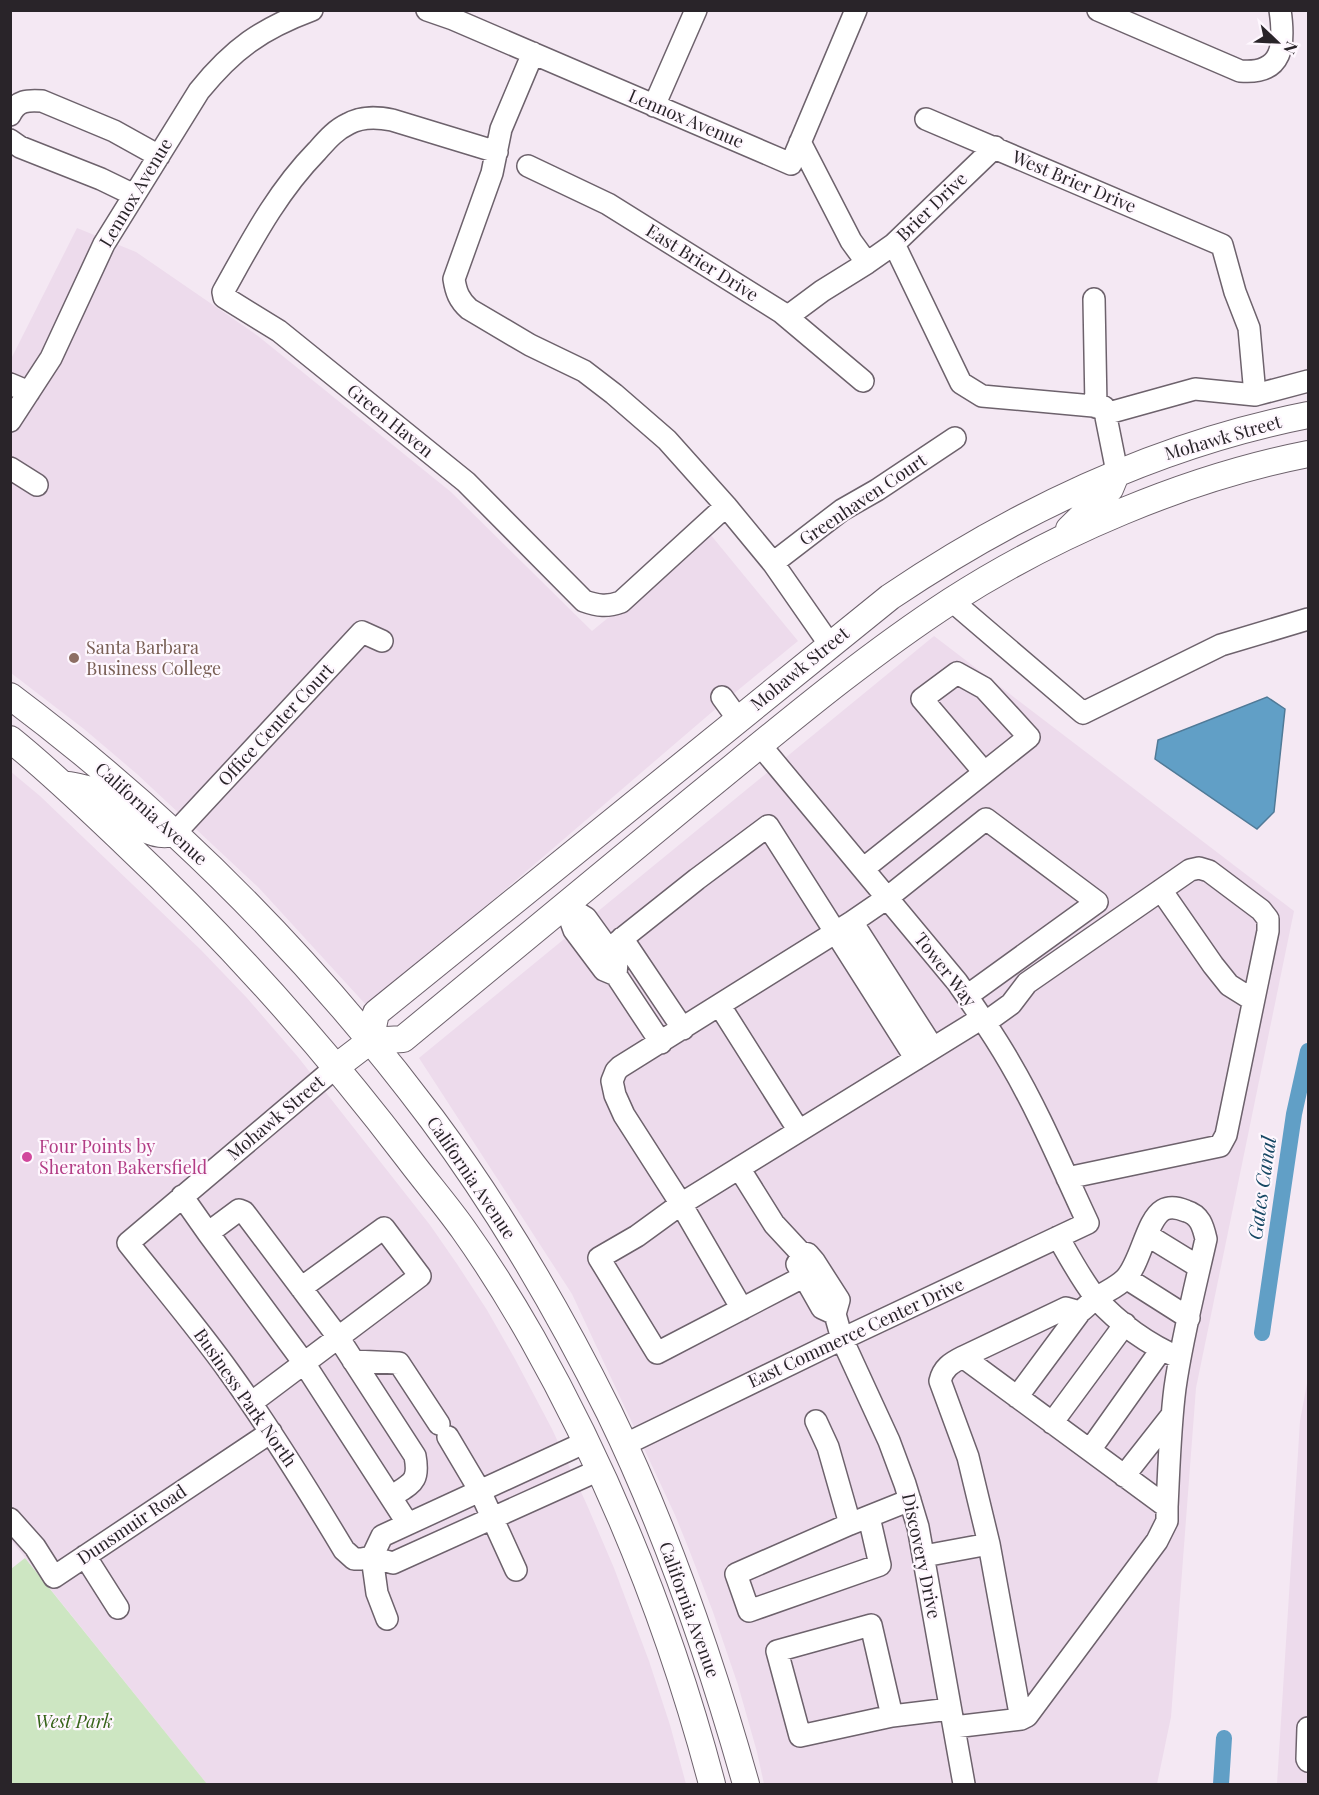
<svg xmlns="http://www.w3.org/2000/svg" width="1319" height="1795" viewBox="0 0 1319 1795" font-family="'Playfair Display',serif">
<rect width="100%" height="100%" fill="#f4e8f3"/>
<!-- built -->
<path fill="#eddbec" d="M77,228L136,252L258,336L451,492L592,631L710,534L798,641L726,700L368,1007L259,888L137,774L84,729L11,673L10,361Z
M934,636L1294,911L1196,1388L1171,1717L1157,1784H764L757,1752L738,1685L713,1612L688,1547L675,1515L572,1294L419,1058Z
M10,771L40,796L201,950L247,998L298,1057L430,1225L457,1264L487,1310L515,1359L552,1429L587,1505L614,1568L649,1661L670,1725L686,1784H207L11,1540Z
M1308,1378V1784H1277L1300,1421Z"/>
<!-- green -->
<path fill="#cde6c2" d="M25,1558L207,1784H11V1569Z"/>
<!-- water -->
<path fill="#619fc6" stroke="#507a97" stroke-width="1.5" d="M1267,697L1285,709L1274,812L1257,829L1155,759L1158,740Z"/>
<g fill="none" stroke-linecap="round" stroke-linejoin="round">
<!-- canal -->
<path stroke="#619fc6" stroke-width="16" d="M1262,1333L1294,1114L1308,1051
M1221,1784L1224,1738"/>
<!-- minor casing -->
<g stroke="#6d626c" stroke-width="24">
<path id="minor" d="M427,10L453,19L791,164L856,10
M1098,10L1240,71C1284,75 1285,44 1280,10
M533,53L501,129L492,173L454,279C456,292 459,300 469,309L530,345L584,371L614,394L667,440L726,506L773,563L830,645
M654,106L696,10
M10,115C17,100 28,100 42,101L114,131L159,156
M926,119L1222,245L1235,292L1249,328L1255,395
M10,140L20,147L101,179L134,195
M497,152L392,120C377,117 362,116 348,124C335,130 326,141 317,151C276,193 251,242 223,292L224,297L279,331L466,482L584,601C598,606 607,607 621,602L726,506
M528,166L608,204L781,312L863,381
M894,244L961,383L982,396L1104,407L1117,472
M867,263L894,244L995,147
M1094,299L1096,407
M787,317L822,291L867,263L851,241L800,142
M10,384L29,392
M1105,414L1195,389L1255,395L1308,381
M10,421L51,358L104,244L199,91C233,49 261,29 312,10
M10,468L37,485
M773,563L842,510L877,490L955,438
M952,601L1083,713L1221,645L1308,619
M722,697L738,719
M175,833L362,632L382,641
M863,869L1029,737L984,688L957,673L922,699L984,772
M1161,890L1213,965L1229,985L1253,1000
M565,905L586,918L617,961L616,975L604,970L574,930Z
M852,922L933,1048
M622,938L683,1029
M609,949L697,879L768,826L916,1059
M616,975L661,1043
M967,996L1097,902L986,819L887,898L852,922L620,1067L616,1071L612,1081L615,1095L624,1115L681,1204L982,1018
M720,1006L799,1131
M986,1022L1011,1004L1027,983L1190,870L1199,868L1209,871L1261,910L1268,919V931L1226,1135L1220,1146L1067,1178
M336,1067L128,1243C162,1286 198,1328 230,1373C271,1430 308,1490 344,1550L354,1559H361L372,1557L393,1563L599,1470
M739,1168L774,1224L800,1252L808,1254L814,1261L839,1300L835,1314L842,1339L889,1441L905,1484L918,1527L964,1784
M182,1196L208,1233L239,1210L244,1212L338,1337L415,1456C420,1483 411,1483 391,1497
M208,1233L304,1363L408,1524
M1147,1235L1199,1267
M1058,1237C1070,1258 1081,1279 1096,1298C1118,1323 1149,1345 1180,1358
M797,1264L822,1308L835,1314
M1126,1278L1189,1318
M742,1309L681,1204L637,1236L599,1258L657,1353L803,1277
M963,1357L1066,1308L1080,1312C1086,1307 1092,1301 1098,1297C1107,1291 1117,1287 1125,1279C1141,1263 1146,1220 1163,1210C1170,1206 1179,1208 1186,1211C1200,1215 1203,1226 1206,1239C1195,1288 1182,1338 1175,1388C1170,1427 1169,1467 1167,1507
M353,1361L399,1363L439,1424
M1017,1397L1080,1312
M251,1403L420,1276L384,1228L301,1288
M816,1421L828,1447L850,1524L910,1500
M1052,1423L1125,1324
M448,1437L480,1491L516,1570
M624,1445L842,1339L1088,1223C1063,1170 1040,1114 1010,1063C994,1035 976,1009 957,982L760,745
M1090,1450L1161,1350
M1124,1476L1172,1415
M10,1519L35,1547L54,1577L271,1432
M850,1524L736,1574L749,1611L880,1565L869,1517
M989,1544L1021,1719
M85,1556L118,1608
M924,1556L989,1544L968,1457L940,1381C943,1368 951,1363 963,1357L1167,1507V1521L1157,1541L1027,1716L1021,1719L954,1727
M372,1557L382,1536L586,1442
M372,1557L377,1593L387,1619
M892,1716L800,1736L777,1651L871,1625L892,1716L950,1709
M1308,1728L1307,1759L1308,1761"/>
</g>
<!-- major casing -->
<g stroke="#6d626c" stroke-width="28">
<path id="major" d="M1069,529L1110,489L1117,472
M10,696C170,816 312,959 432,1119C499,1209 559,1312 609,1412C667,1531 710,1657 746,1784
M10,739C50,771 87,807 125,843C228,940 322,1045 408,1158C426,1182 446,1205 463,1229C488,1264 511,1301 532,1338C611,1478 671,1629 712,1784
M69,785C80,787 91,789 101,795C123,809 144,841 174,833
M370,1041L376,1013L890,597C1019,510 1156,445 1308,415
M336,1067L370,1041L403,1039C499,960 595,881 690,802C775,733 859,661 951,601C1055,534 1186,478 1308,454"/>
</g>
<!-- minor -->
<use href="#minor" stroke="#fff" stroke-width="21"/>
<!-- major -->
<use href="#major" stroke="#fff" stroke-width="26"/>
</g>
<!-- markers -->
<circle fill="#8d6e63" stroke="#fef7fe" stroke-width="2" cx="74" cy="658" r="6"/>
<circle fill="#d1479c" stroke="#fef7fe" stroke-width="2" cx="27" cy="1157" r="6"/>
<g text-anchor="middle" stroke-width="4.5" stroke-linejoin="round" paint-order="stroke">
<!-- street labels -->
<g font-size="18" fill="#292429" stroke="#fef7fe">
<text transform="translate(686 119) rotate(23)" y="6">Lennox Avenue</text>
<text transform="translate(1074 182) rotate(23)" y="6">West Brier Drive</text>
<text transform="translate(136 193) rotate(-59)" y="6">Lennox Avenue</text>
<text transform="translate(932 207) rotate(-44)" y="6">Brier Drive</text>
<text transform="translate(702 263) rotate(32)" y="6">East Brier Drive</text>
<text transform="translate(390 421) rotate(39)" y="6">Green Haven</text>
<text transform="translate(1223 438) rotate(-16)" y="6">Mohawk Street</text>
<text transform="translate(863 500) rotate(-34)" y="6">Greenhaven Court</text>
<text transform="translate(800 669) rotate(-39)" y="6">Mohawk Street</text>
<text transform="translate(276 725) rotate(-47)" y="6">Office Center Court</text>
<text transform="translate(151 814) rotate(42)" y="6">California Avenue</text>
<text transform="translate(945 970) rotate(52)" y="6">Tower Way</text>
<text transform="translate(276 1118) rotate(-40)" y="6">Mohawk Street</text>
<text transform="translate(471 1178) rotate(56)" y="6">California Avenue</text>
<text transform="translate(856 1333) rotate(-25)" y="6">East Commerce Center Drive</text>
<text transform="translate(245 1398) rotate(55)" y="6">Business Park North</text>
<text transform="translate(132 1525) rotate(-34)" y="6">Dunsmuir Road</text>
<text transform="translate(921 1556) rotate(78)" y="6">Discovery Drive</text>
<text transform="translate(689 1610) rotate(70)" y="6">California Avenue</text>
</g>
<!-- education labels -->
<g font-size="18" fill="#785e54" stroke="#fef7fe" text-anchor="start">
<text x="86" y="654">Santa Barbara<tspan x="86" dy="21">Business College</tspan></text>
</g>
<!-- hotel labels -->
<g font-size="18" fill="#b23c85" stroke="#fef7fe" text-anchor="start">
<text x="39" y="1153">Four Points by<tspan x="39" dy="21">Sheraton Bakersfield</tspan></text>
</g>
<!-- park labels -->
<g font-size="18" font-style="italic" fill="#356318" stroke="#fef7fe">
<text x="74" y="1728">West Park</text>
</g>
<!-- water labels -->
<g font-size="20" font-style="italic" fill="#174864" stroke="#fef7fe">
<text transform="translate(1262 1188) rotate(-82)" y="7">Gates Canal</text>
</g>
</g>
<!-- border -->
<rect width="1319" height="1795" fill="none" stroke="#292429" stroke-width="24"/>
<!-- north arrow -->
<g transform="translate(1277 42) rotate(113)" stroke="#fef7fe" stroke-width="4.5" paint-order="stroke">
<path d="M0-4.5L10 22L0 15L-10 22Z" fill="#292429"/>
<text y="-9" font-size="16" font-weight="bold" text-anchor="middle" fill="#292429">N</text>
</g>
</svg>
